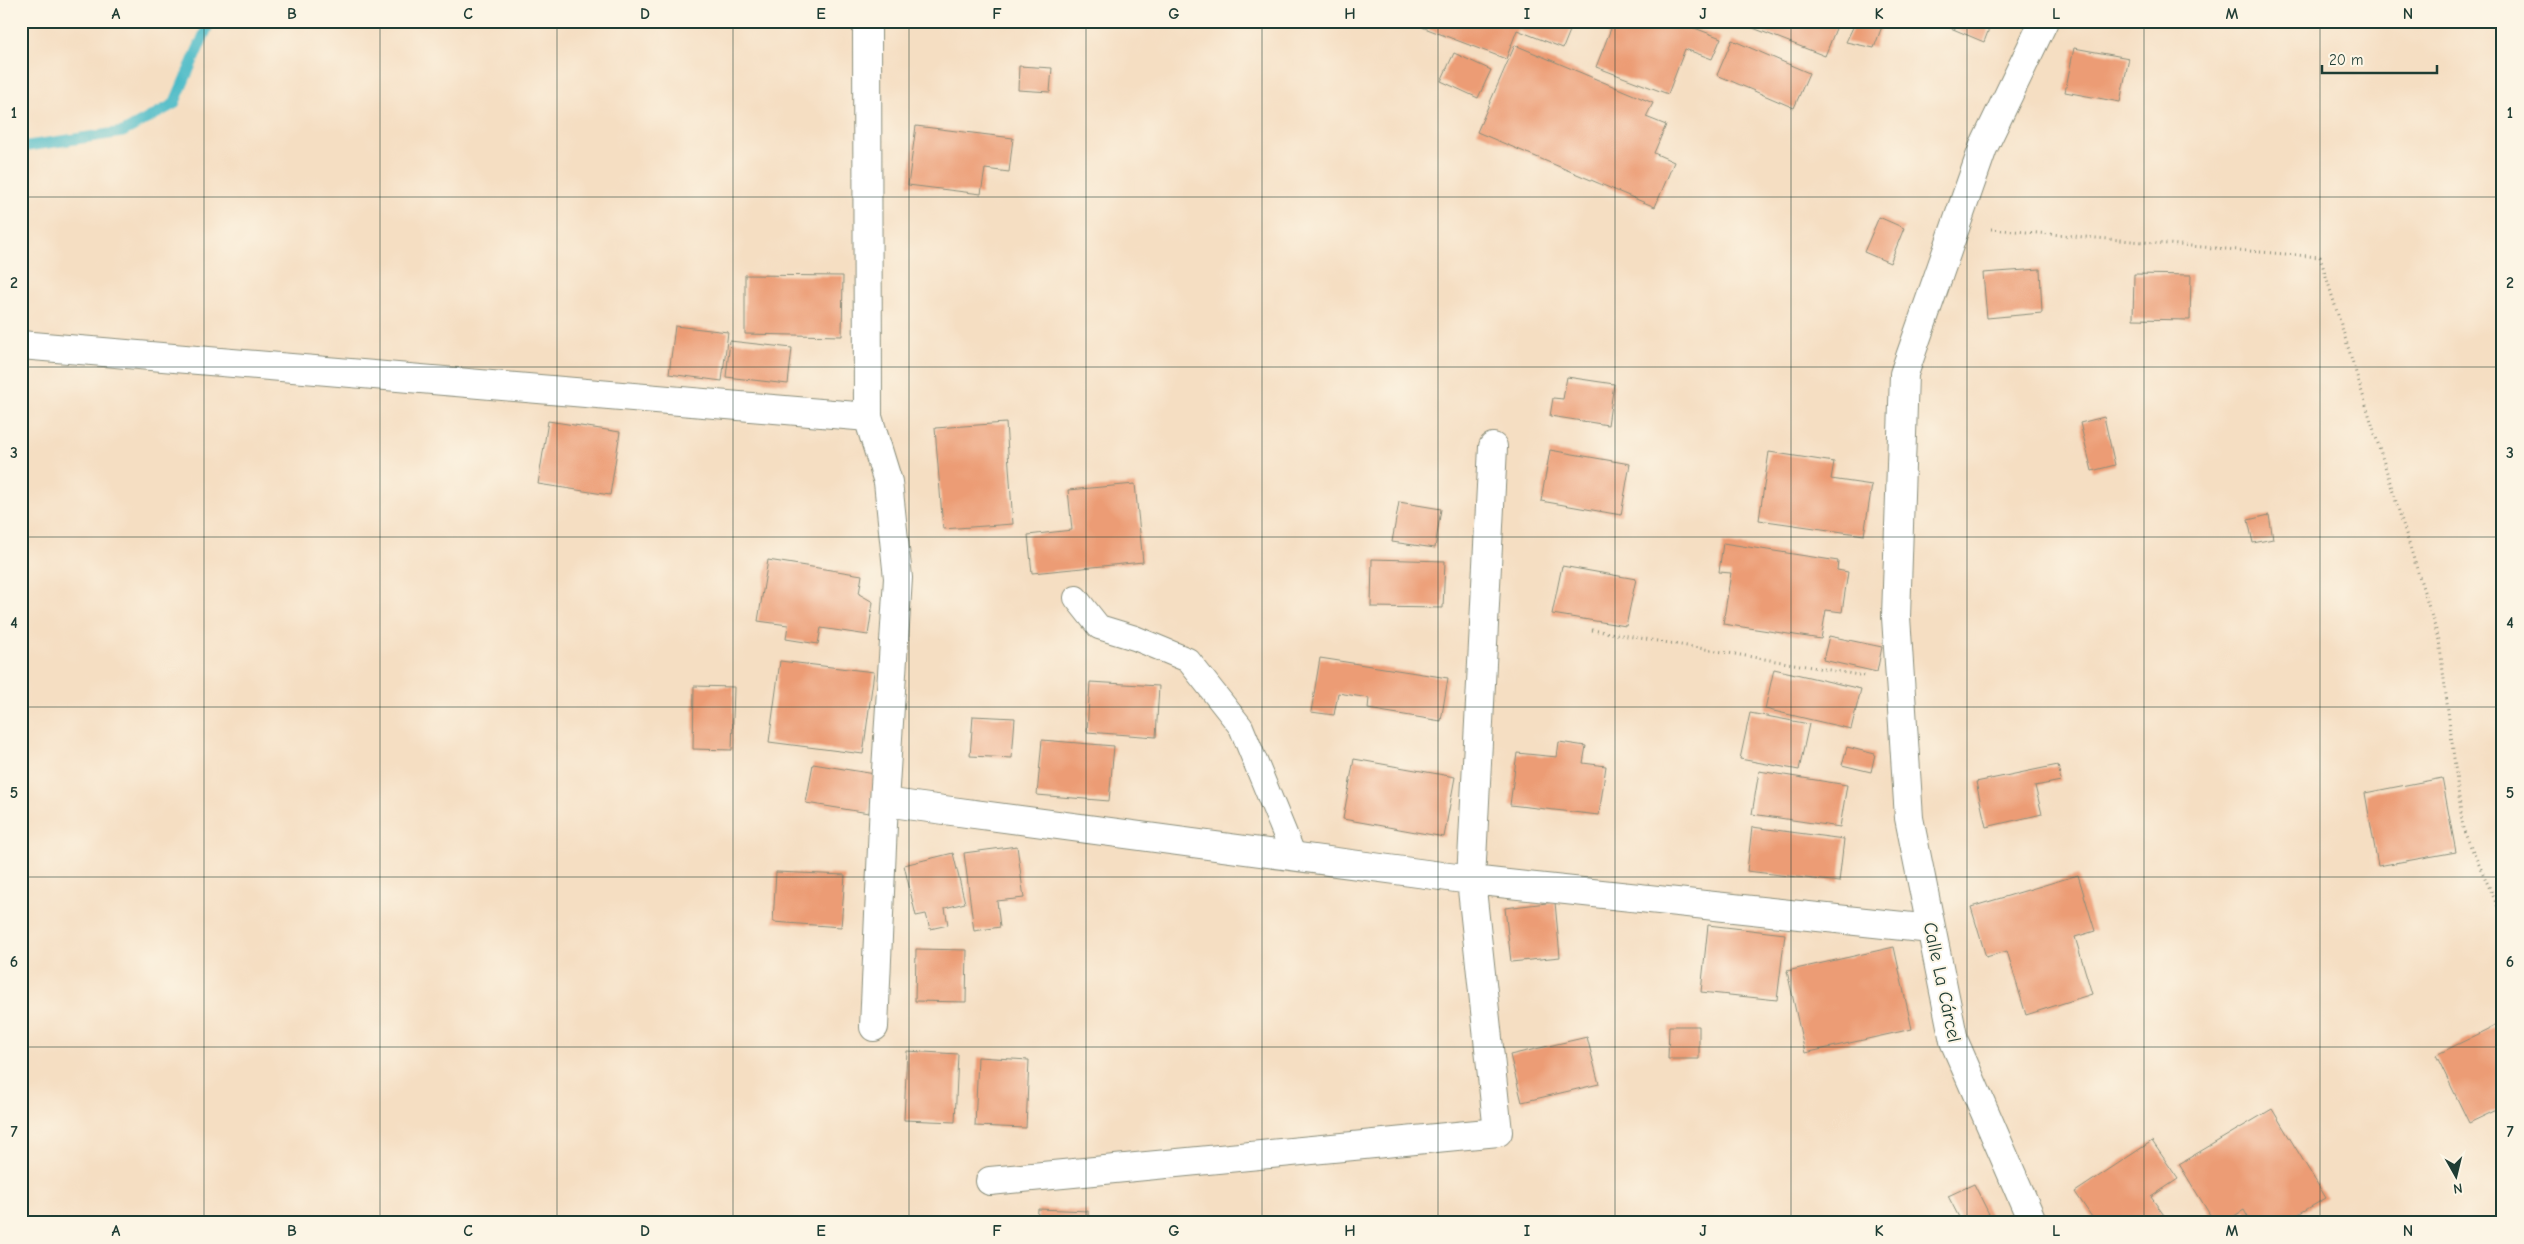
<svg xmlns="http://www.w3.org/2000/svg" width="2524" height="1244" viewBox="0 0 2524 1244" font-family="'Comic Neue',sans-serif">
<rect width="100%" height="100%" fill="#fcf5e5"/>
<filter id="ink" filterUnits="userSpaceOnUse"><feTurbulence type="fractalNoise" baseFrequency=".02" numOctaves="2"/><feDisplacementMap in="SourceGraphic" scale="10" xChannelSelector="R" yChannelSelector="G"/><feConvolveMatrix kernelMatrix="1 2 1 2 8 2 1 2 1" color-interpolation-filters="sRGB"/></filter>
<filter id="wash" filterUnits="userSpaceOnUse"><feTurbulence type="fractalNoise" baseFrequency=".0096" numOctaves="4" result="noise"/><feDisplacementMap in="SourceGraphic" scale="20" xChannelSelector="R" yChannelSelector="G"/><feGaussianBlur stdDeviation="1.12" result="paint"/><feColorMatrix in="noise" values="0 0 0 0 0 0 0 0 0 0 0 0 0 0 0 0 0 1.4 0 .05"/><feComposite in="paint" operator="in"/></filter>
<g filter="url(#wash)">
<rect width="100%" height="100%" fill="#f5dec2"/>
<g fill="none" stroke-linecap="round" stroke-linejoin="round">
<!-- stream -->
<path stroke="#4dbbc7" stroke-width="11" d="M21,147L123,132L174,104L210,21"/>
</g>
<g id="blocks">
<!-- building -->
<path fill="#ec9c75" d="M1424,21H1574L1563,48L1517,30L1506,59L1422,27Z
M1614,21H1676L1721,38L1712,59L1685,49L1668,94L1596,67Z
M1735,21H1839L1825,56Z
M1856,21H1884L1874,48L1846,42Z
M1934,21H1992L1984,42Z
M1732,40L1809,73L1794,108L1717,75Z
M1515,45L1653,103L1646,117L1666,125L1654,153L1674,162L1655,207L1477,132Z
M2074,48L2129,58L2120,102L2065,92Z
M1454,53L1491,70L1478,98L1441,81Z
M1019,66L1052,68L1050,92L1018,90Z
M916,126L1013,138L1009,172L985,169L981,194L908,185Z
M1879,217L1904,228L1890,263L1864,252Z
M2040,269L2042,313L1987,318L1983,273Z
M2134,274L2191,275L2190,320L2133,319Z
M745,275L843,276L842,336L745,334Z
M675,326L728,332L722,381L669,374Z
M730,341L792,348L788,384L726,377Z
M1567,377L1614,384L1608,425L1550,416L1553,398L1563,399Z
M2104,417L2115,465L2092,471L2080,423Z
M548,421L620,432L610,495L538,484Z
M1006,423L1013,524L943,529L935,428Z
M1550,450L1630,464L1621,515L1541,501Z
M1769,452L1834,462L1831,479L1872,485L1864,535L1759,520Z
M1135,484L1143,562L1032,573L1028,535L1072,530L1068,490Z
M1399,502L1441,509L1435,548L1392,542Z
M2269,515L2273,539L2253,543L2248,520Z
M1723,543L1838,561L1837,570L1848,572L1842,612L1826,610L1821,639L1723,624L1731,573L1719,572Z
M1372,559L1445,561L1443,608L1371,607Z
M768,560L862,575L859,594L873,602L868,635L821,628L818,644L786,639L788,625L758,621Z
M1562,566L1636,579L1626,626L1552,614Z
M1829,636L1882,647L1877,672L1823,660Z
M1320,658L1448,678L1441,721L1368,709L1369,698L1338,693L1334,715L1311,712Z
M780,661L874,672L863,754L769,742Z
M1774,669L1861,689L1851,729L1765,709Z
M1090,682L1159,686L1156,737L1087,732Z
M694,686L734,687L732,750L693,749Z
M1750,713L1809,724L1799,770L1740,759Z
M973,716L1015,718L1012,758L970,756Z
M1042,740L1114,746L1109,801L1037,795Z
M1559,742L1586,746L1583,763L1606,766L1599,815L1510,805L1517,753L1557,757Z
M1847,747L1875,754L1871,772L1842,765Z
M1354,759L1455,777L1444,837L1343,819Z
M813,764L875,774L869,813L806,803Z
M2058,765L2061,781L2035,786L2042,814L1986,827L1976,782Z
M1759,771L1847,785L1840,827L1752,814Z
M2442,778L2456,852L2378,866L2365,793Z
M1752,827L1844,839L1839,882L1747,871Z
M1017,846L1024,898L997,901L1000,927L974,931L964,853Z
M953,853L965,903L945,908L948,925L930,929L926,914L916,916L904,865Z
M776,872L845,875L841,927L773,922Z
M2078,875L2095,931L2075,937L2092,994L2026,1015L2007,951L1986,957L1971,907Z
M1555,902L1560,957L1511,962L1505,908Z
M1708,925L1785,934L1777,1000L1701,992Z
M1894,947L1912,1029L1805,1053L1787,971Z
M916,949L967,950L966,1002L915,1001Z
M2503,1022V1107L2469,1123L2436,1055Z
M1669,1026H1699V1059H1668Z
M1587,1037L1599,1084L1522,1102L1510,1055Z
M907,1051L958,1054L955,1122L904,1120Z
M978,1057L1029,1060L1026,1128L975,1126Z
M2272,1109L2326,1198L2283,1223H2251L2244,1210L2223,1223H2215L2179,1164Z
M2152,1141L2178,1179L2151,1197L2166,1218L2159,1223H2096L2075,1192Z
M1974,1184L1989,1214L1973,1223H1962L1948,1196Z
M1038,1209L1088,1211V1223H1037Z"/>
</g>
</g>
<g filter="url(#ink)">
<use href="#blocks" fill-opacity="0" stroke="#8a8e7b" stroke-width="1"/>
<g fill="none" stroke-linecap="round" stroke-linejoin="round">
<!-- service casing -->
<g stroke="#8a8e7b" stroke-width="26">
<path id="service" d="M1076,598L1099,627L1135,638L1188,660L1241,727L1294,856"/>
</g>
<!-- minor casing -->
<g stroke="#8a8e7b" stroke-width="30">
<path id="minor" d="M867,21L868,417
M21,345L868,417L888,482L898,578L884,802
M874,1027L884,802L1471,880L1493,447
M990,1181L1498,1132L1471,880L1931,929
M2033,1223L1954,1041L1909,818L1896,617L1904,374L1983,148L2044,21"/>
</g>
<!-- path -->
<path stroke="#8a8e7b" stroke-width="3" stroke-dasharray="1 4" stroke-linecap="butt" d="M1991,229L2320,257L2439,640L2463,829L2503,918
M1592,630L1865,676"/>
<!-- service -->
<use href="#service" stroke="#fff" stroke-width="24"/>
<!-- minor -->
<use href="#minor" stroke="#fff" stroke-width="28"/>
</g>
</g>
<!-- grid -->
<path fill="none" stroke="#1f3d34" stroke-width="1" stroke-opacity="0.55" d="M204,21V1223M380,21V1223M557,21V1223M733,21V1223M909,21V1223M1086,21V1223M1262,21V1223M1438,21V1223M1615,21V1223M1791,21V1223M1967,21V1223M2144,21V1223M2320,21V1223M21,197H2503M21,367H2503M21,537H2503M21,707H2503M21,877H2503M21,1047H2503"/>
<g text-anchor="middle" stroke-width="4" stroke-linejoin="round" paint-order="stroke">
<!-- street labels -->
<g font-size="19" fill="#1f3d34" stroke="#fcf5e5">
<text transform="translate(1943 982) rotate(78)" y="7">Calle La Cárcel</text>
</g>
</g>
<!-- margin -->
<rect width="2524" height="1244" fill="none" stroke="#fcf5e5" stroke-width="55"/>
<!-- north arrow -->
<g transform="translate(2456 1176) rotate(172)" stroke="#fcf5e5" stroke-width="4" paint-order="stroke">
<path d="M0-4L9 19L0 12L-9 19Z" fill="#1f3d34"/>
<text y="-8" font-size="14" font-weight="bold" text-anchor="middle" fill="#1f3d34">N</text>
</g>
<!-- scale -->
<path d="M2322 65v8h115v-8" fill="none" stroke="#1f3d34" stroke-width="2.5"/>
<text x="2329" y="65" font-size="15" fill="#1f3d34" stroke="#fcf5e5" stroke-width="4" paint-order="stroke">20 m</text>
<rect x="28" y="28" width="2468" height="1188" fill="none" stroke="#1f3d34" stroke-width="2"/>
<g font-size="16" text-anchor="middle" font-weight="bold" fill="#1f3d34">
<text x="116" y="19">A</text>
<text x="292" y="19">B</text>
<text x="468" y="19">C</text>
<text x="645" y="19">D</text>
<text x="821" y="19">E</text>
<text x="997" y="19">F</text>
<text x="1174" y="19">G</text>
<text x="1350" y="19">H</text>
<text x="1527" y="19">I</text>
<text x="1703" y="19">J</text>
<text x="1879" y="19">K</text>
<text x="2056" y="19">L</text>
<text x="2232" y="19">M</text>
<text x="2408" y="19">N</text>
<text x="14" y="118">1</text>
<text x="2510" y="118">1</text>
<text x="14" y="288">2</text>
<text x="2510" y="288">2</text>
<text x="14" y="458">3</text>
<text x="2510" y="458">3</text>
<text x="14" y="628">4</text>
<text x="2510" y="628">4</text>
<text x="14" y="798">5</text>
<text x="2510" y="798">5</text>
<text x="14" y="967">6</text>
<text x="2510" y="967">6</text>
<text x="14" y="1137">7</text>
<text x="2510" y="1137">7</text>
<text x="116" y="1236">A</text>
<text x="292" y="1236">B</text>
<text x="468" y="1236">C</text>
<text x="645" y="1236">D</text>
<text x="821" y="1236">E</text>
<text x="997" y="1236">F</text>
<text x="1174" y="1236">G</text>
<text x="1350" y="1236">H</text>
<text x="1527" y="1236">I</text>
<text x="1703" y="1236">J</text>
<text x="1879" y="1236">K</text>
<text x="2056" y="1236">L</text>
<text x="2232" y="1236">M</text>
<text x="2408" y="1236">N</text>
</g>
</svg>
